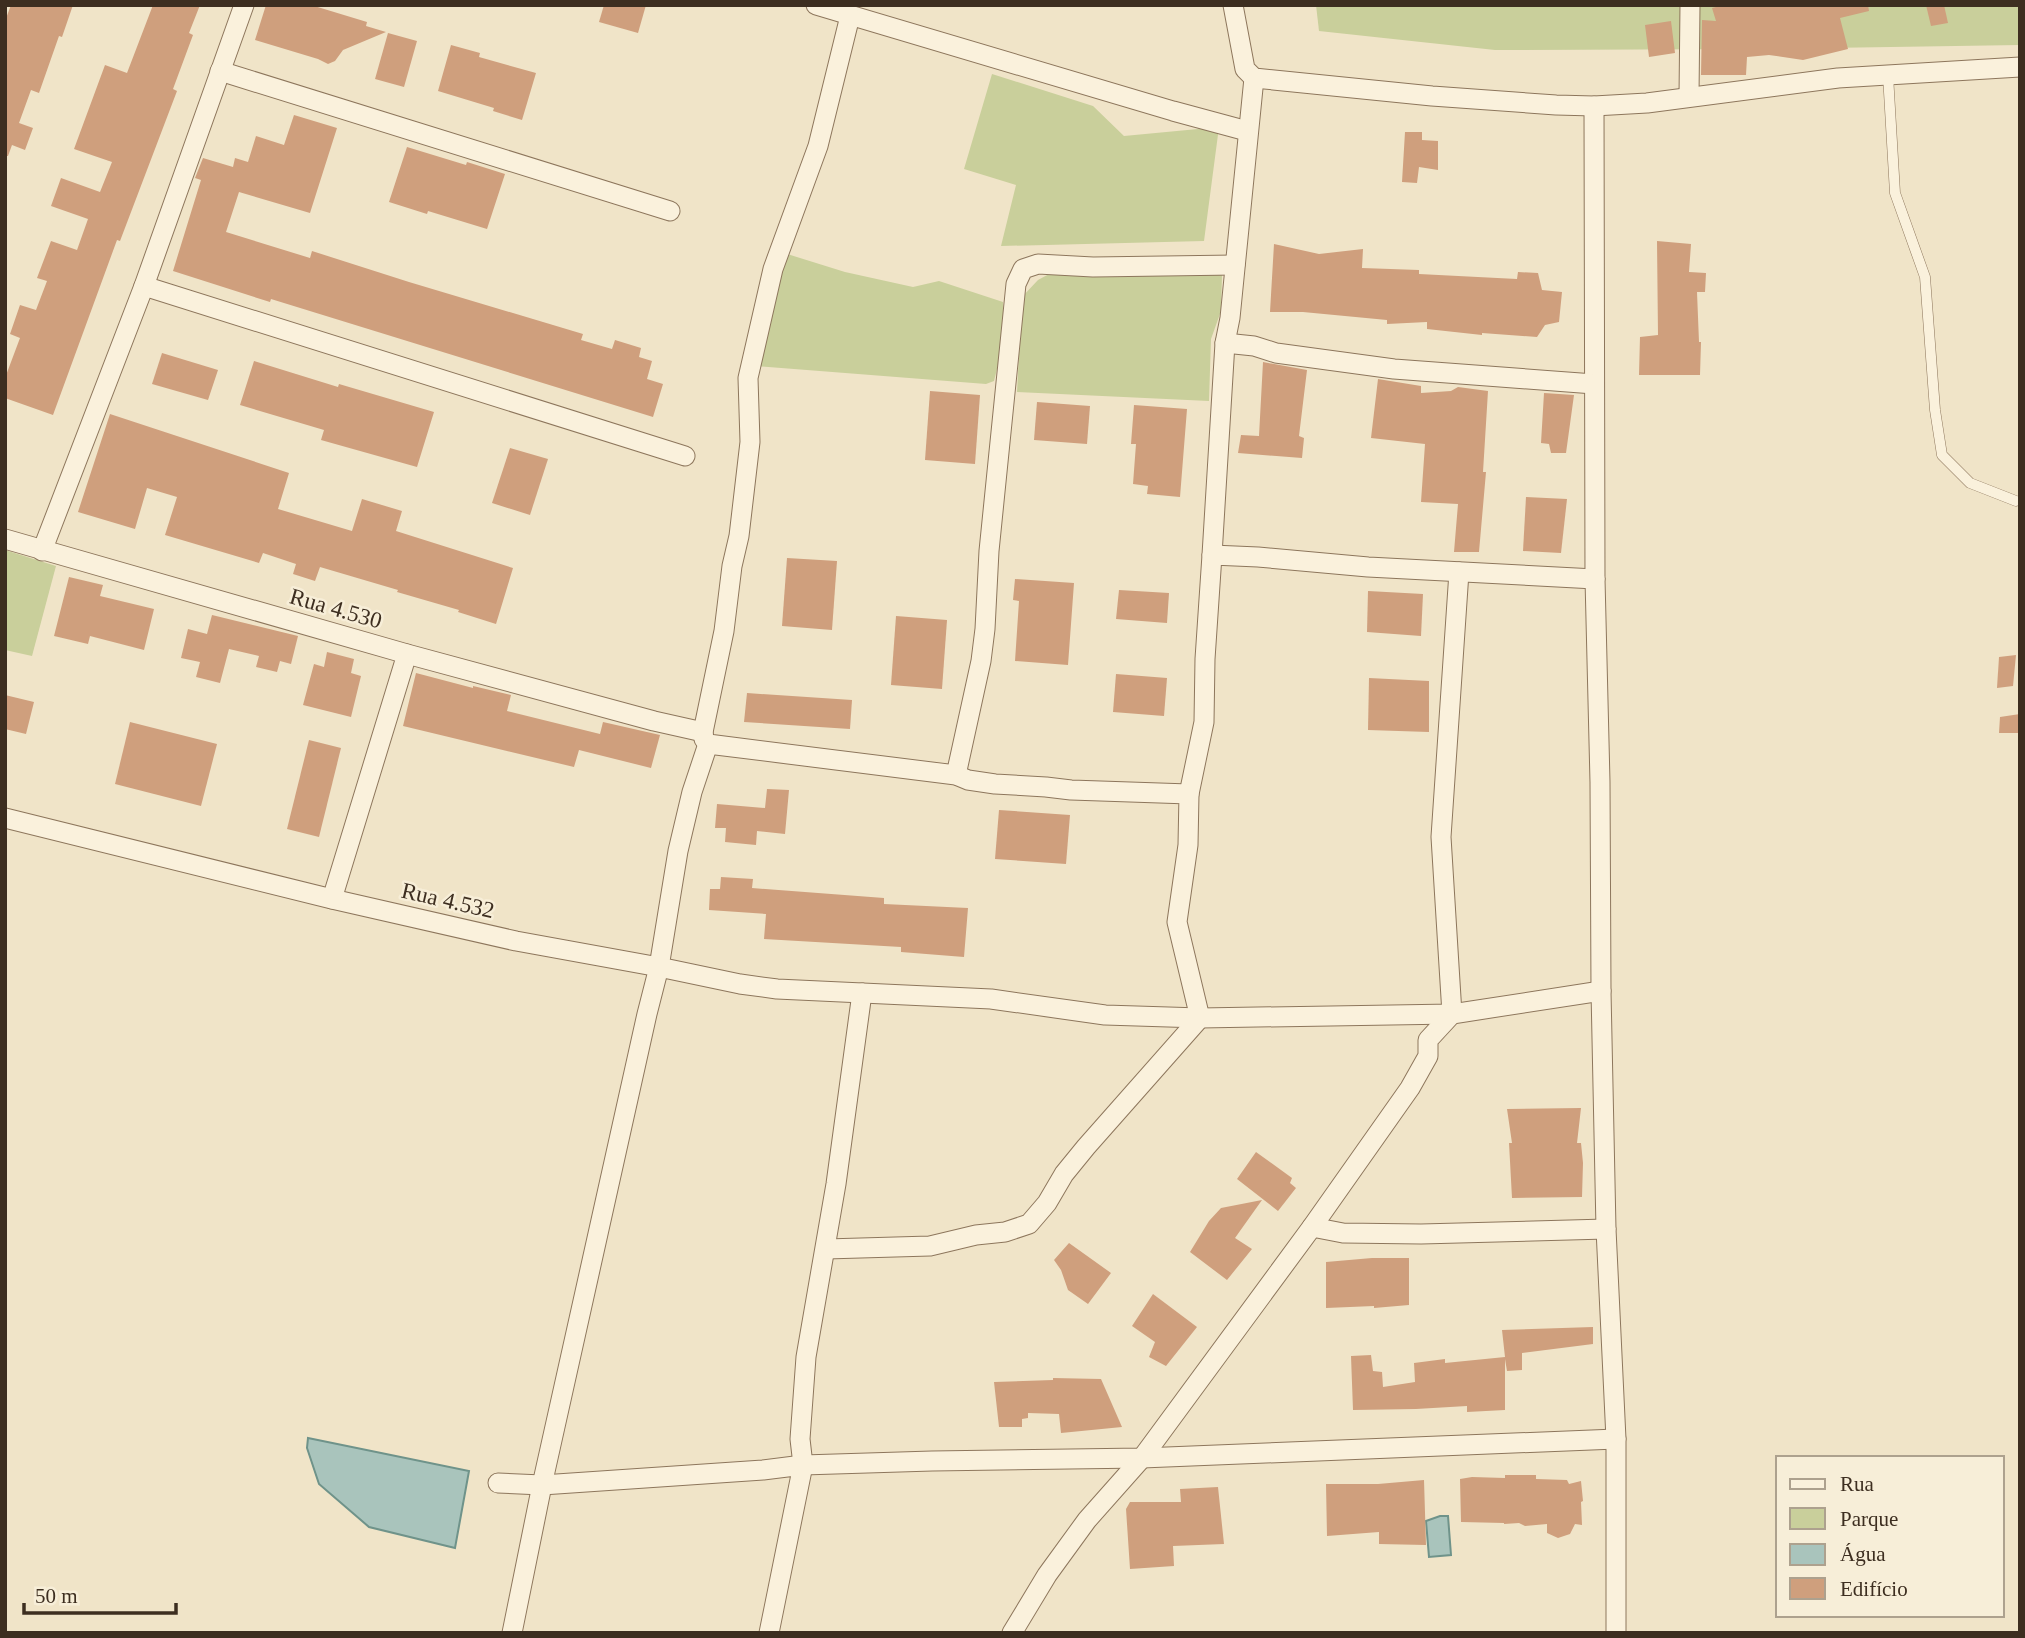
<svg xmlns="http://www.w3.org/2000/svg" width="2025" height="1638" font-family="Georgia,serif">
<rect width="100%" height="100%" fill="#f0e4c8"/>
<g fill="#c9cf9b">
<polygon points="1316,5 2020,5 2020,45 1755,49 1495,50 1319,31"/>
<polygon points="992,74 1093,106 1124,136 1219,127 1204,241 1001,246 1016,185 964,169"/>
<polygon points="784,253 845,272 913,287 939,281 1003,302 1003,345 994,381 986,384 756,366"/>
<polygon points="1051,273 1222,275 1221,311 1211,339 1209,401 1017,392 1022,297 1038,280"/>
<polygon points="5,550 56,566 32,656 5,650"/>
</g>
<g fill="#a9c4bc" stroke="#6f938a" stroke-width="2">
<polygon points="308,1438 469,1471 455,1548 369,1527 319,1484 307,1448"/>
<polygon points="1440,1516 1448,1516 1451,1555 1429,1557 1426,1521"/>
</g>
<g fill="#cf9f7d">
<polygon points="11,5 73,5 62,37 59,36 39,93 31,90 19,123 33,128 25,150 12,145 8,156 5,156 5,21"/>
<polygon points="153,5 200,5 189,33 193,35 173,89 177,91 120,241 117,240 53,415 5,398 5,378 20,338 10,334 20,305 36,310 47,281 37,278 51,241 77,250 88,219 51,206 61,178 100,192 112,162 74,149 105,65 127,73"/>
<polygon points="266,5 311,5 367,22 366,26 386,32 343,50 335,61 328,64 318,59 255,40"/>
<polygon points="604,5 646,5 638,33 599,22"/>
<polygon points="1724,5 1868,5 1869,11 1840,18 1848,49 1803,60 1769,55 1747,57 1746,75 1701,75 1702,20 1716,21 1712,8"/>
<polygon points="1926,5 1944,5 1948,23 1931,26"/>
<polygon points="1671,21 1675,53 1649,57 1645,25"/>
<polygon points="388,33 417,41 404,87 375,79"/>
<polygon points="451,45 480,53 479,57 536,73 522,120 493,111 494,108 438,91"/>
<polygon points="294,115 337,128 310,213 239,192 226,232 310,258 312,251 409,282 583,334 581,340 612,349 615,340 641,348 639,357 652,361 647,379 663,384 653,417 271,299 270,302 173,271 201,180 195,178 203,158 233,167 235,158 248,162 256,136 284,145"/>
<polygon points="1405,132 1422,132 1422,140 1438,141 1438,170 1419,167 1417,183 1402,182"/>
<polygon points="407,147 466,165 467,162 505,174 487,229 428,211 427,214 389,202"/>
<polygon points="1657,241 1691,244 1689,272 1706,273 1705,292 1697,292 1699,342 1701,342 1700,375 1639,375 1640,337 1658,335"/>
<polygon points="1274,244 1319,254 1363,249 1362,268 1419,270 1419,274 1517,279 1518,272 1538,273 1542,290 1562,292 1559,322 1545,325 1537,337 1482,333 1482,335 1427,329 1427,322 1387,324 1387,320 1303,312 1270,312"/>
<polygon points="162,353 218,370 208,400 152,384"/>
<polygon points="254,361 338,387 339,384 434,412 417,467 321,440 324,430 240,405"/>
<polygon points="1263,362 1307,370 1299,436 1304,438 1302,458 1238,453 1241,435 1259,436"/>
<polygon points="1378,379 1421,386 1421,393 1451,391 1458,387 1488,391 1483,472 1486,472 1479,552 1454,552 1458,504 1421,502 1425,444 1371,438"/>
<polygon points="930,391 980,395 975,464 925,460"/>
<polygon points="1544,393 1574,395 1566,453 1551,453 1549,444 1541,443"/>
<polygon points="1037,402 1090,406 1087,444 1034,440"/>
<polygon points="1134,405 1187,409 1180,497 1147,494 1148,486 1133,484 1136,444 1131,444"/>
<polygon points="110,414 289,473 278,509 352,531 362,499 402,511 396,531 513,568 496,624 458,612 459,610 397,592 398,590 320,567 315,581 293,574 296,564 263,553 259,563 165,535 177,497 147,488 135,529 78,512"/>
<polygon points="510,448 548,459 530,515 492,503"/>
<polygon points="1526,497 1567,499 1561,553 1523,551"/>
<polygon points="787,558 837,561 832,630 782,626"/>
<polygon points="69,577 103,585 100,596 154,609 144,650 90,636 88,644 54,636"/>
<polygon points="1015,579 1074,583 1068,665 1015,661 1019,601 1013,600"/>
<polygon points="1119,590 1169,593 1167,623 1116,619"/>
<polygon points="1368,591 1423,594 1421,636 1367,632"/>
<polygon points="212,615 298,636 291,664 280,661 277,672 256,667 259,656 229,649 220,683 196,677 200,662 181,658 188,629 207,634"/>
<polygon points="896,616 947,620 942,689 891,685"/>
<polygon points="327,652 354,659 351,673 361,676 351,717 303,705 314,664 324,667"/>
<polygon points="2016,655 2013,686 1997,688 1999,657"/>
<polygon points="416,673 473,688 473,686 511,695 507,711 600,734 603,722 660,735 651,768 579,750 574,767 403,726"/>
<polygon points="1116,674 1167,678 1164,716 1113,712"/>
<polygon points="1369,678 1429,681 1429,732 1368,730"/>
<polygon points="747,693 852,700 850,729 744,722"/>
<polygon points="5,695 34,702 26,734 5,729"/>
<polygon points="2020,714 2020,733 1999,733 2000,717"/>
<polygon points="130,722 217,744 201,806 115,784"/>
<polygon points="309,740 341,748 319,837 287,829"/>
<polygon points="767,789 789,790 785,834 757,831 756,845 725,842 726,828 715,828 717,804 765,808"/>
<polygon points="999,810 1070,815 1066,864 995,859"/>
<polygon points="721,877 753,879 752,888 884,898 884,904 968,908 964,957 901,952 901,947 764,939 766,914 709,910 710,889 720,889"/>
<polygon points="1581,1108 1577,1143 1581,1143 1583,1163 1582,1197 1512,1198 1509,1143 1512,1143 1507,1109"/>
<polygon points="1256,1152 1292,1178 1290,1183 1296,1188 1278,1211 1237,1179"/>
<polygon points="1262,1200 1235,1238 1252,1249 1227,1280 1190,1252 1209,1221 1221,1208"/>
<polygon points="1069,1243 1111,1273 1088,1304 1068,1290 1061,1270 1054,1260"/>
<polygon points="1372,1258 1409,1258 1409,1305 1374,1308 1374,1306 1326,1308 1326,1262"/>
<polygon points="1153,1294 1197,1327 1166,1366 1149,1357 1155,1342 1132,1326"/>
<polygon points="1593,1327 1593,1344 1522,1353 1522,1370 1507,1371 1505,1359 1505,1410 1467,1412 1467,1406 1416,1409 1353,1410 1351,1356 1371,1355 1373,1371 1382,1372 1383,1387 1415,1382 1414,1363 1445,1359 1445,1363 1505,1357 1502,1330"/>
<polygon points="1053,1378 1101,1379 1122,1427 1061,1433 1059,1414 1028,1413 1028,1418 1022,1419 1022,1427 999,1427 994,1382 1053,1380"/>
<polygon points="1505,1475 1536,1475 1536,1479 1567,1480 1569,1484 1581,1481 1583,1501 1581,1502 1582,1525 1575,1524 1570,1534 1558,1538 1547,1533 1547,1524 1525,1526 1519,1523 1504,1524 1504,1523 1461,1522 1460,1479 1472,1477 1505,1478"/>
<polygon points="1424,1480 1426,1545 1379,1544 1379,1532 1327,1536 1326,1484 1378,1484"/>
<polygon points="1218,1487 1224,1544 1173,1546 1174,1566 1130,1569 1126,1509 1130,1502 1181,1502 1180,1489"/>
</g>
<g fill="none" stroke-linecap="round" stroke-linejoin="round">
<g stroke="#8d765c" stroke-width="11">
<polyline id="service" points="1888,75 1895,193 1925,277 1935,410 1942,455 1970,483 2016,501"/>
</g>
<g stroke="#8d765c" stroke-width="21">
<g id="minor">
<polyline points="816,5 1173,111 1247,131"/>
<polyline points="1233,5 1245,69 1254,78 1432,96 1556,105 1594,106 1647,103 1838,78 2020,67"/>
<polyline points="220,71 670,211"/>
<polyline points="1689,96 1690,5"/>
<polyline points="1594,106 1595,579 1600,782 1601,991 1606,1229 1616,1439 1616,1633"/>
<polyline points="144,286 685,456"/>
<polyline points="1225,343 1254,346 1276,353 1394,369 1594,384"/>
<polyline points="5,539 407,654 654,721 703,732"/>
<polyline points="42,551 144,286 244,5"/>
<polyline points="1212,555 1225,343 1230,318 1254,78"/>
<polyline points="956,775 981,661 985,629 989,551 1016,284 1023,269 1038,264 1093,267 1235,265"/>
<polyline points="1189,794 1204,722 1205,659 1212,555 1258,557 1368,567 1595,579"/>
<polyline points="5,818 332,899 516,941 659,967 678,851 692,792 708,744"/>
<polyline points="332,899 407,654"/>
<polyline points="862,993 836,1184 806,1357 800,1439 803,1465 932,1461 1142,1458 1616,1439"/>
<polyline points="1312,1227 1343,1233 1421,1234 1606,1229"/>
<polyline points="826,1249 930,1246 976,1235 1005,1232 1029,1224 1047,1203 1064,1174 1086,1147 1200,1018 1177,922 1188,845 1189,794 1071,790 1046,787 995,784 968,780 956,775 708,744 704,739 703,732 724,631 732,566 739,536 750,442 748,378 773,269 818,146 850,16"/>
<polyline points="498,1483 542,1485 763,1470 803,1465 769,1633"/>
<polyline points="512,1633 542,1485 647,1014 659,967 740,984 777,989 991,999 1105,1015 1200,1018 1452,1014 1601,991"/>
<polyline points="1012,1633 1047,1575 1087,1520 1142,1458 1312,1227 1410,1088 1428,1056 1428,1040 1452,1014 1441,837 1459,572"/>
</g>
</g>
<use href="#service" stroke="#faf1dc" stroke-width="10"/>
<use href="#minor" stroke="#faf1dc" stroke-width="19"/>
</g>
<g text-anchor="middle" stroke-width="5" stroke-linejoin="round" paint-order="stroke">
<g font-size="23" fill="#3d2e20" stroke="#f7eed8">
<text transform="translate(336 608) rotate(16)" y="8">Rua 4.530</text>
<text transform="translate(448 900) rotate(13)" y="8">Rua 4.532</text>
</g>
</g>
<rect width="2025" height="1638" fill="none" stroke="#3d2e20" stroke-width="14"/>
<rect x="1776" y="1456" width="228" height="161" fill="#f7eed8" stroke="#ada18e" stroke-width="2"/>
<rect x="1790" y="1479" width="35" height="10" fill="#faf1dc" stroke="#ada18e" stroke-width="2"/>
<text x="1840" y="1491" font-size="21" fill="#3d2e20">Rua</text>
<rect x="1790" y="1508" width="35" height="21" fill="#c9cf9b" stroke="#ada18e" stroke-width="2"/>
<text x="1840" y="1526" font-size="21" fill="#3d2e20">Parque</text>
<rect x="1790" y="1544" width="35" height="21" fill="#a9c4bc" stroke="#ada18e" stroke-width="2"/>
<text x="1840" y="1561" font-size="21" fill="#3d2e20">Água</text>
<rect x="1790" y="1578" width="35" height="21" fill="#cf9f7d" stroke="#ada18e" stroke-width="2"/>
<text x="1840" y="1596" font-size="21" fill="#3d2e20">Edifício</text>
<path d="M24 1603v10h152v-10" fill="none" stroke="#3d2e20" stroke-width="3.5"/>
<text x="35" y="1603" font-size="21" fill="#3d2e20" stroke="#f7eed8" stroke-width="5" paint-order="stroke">50 m</text>
</svg>
